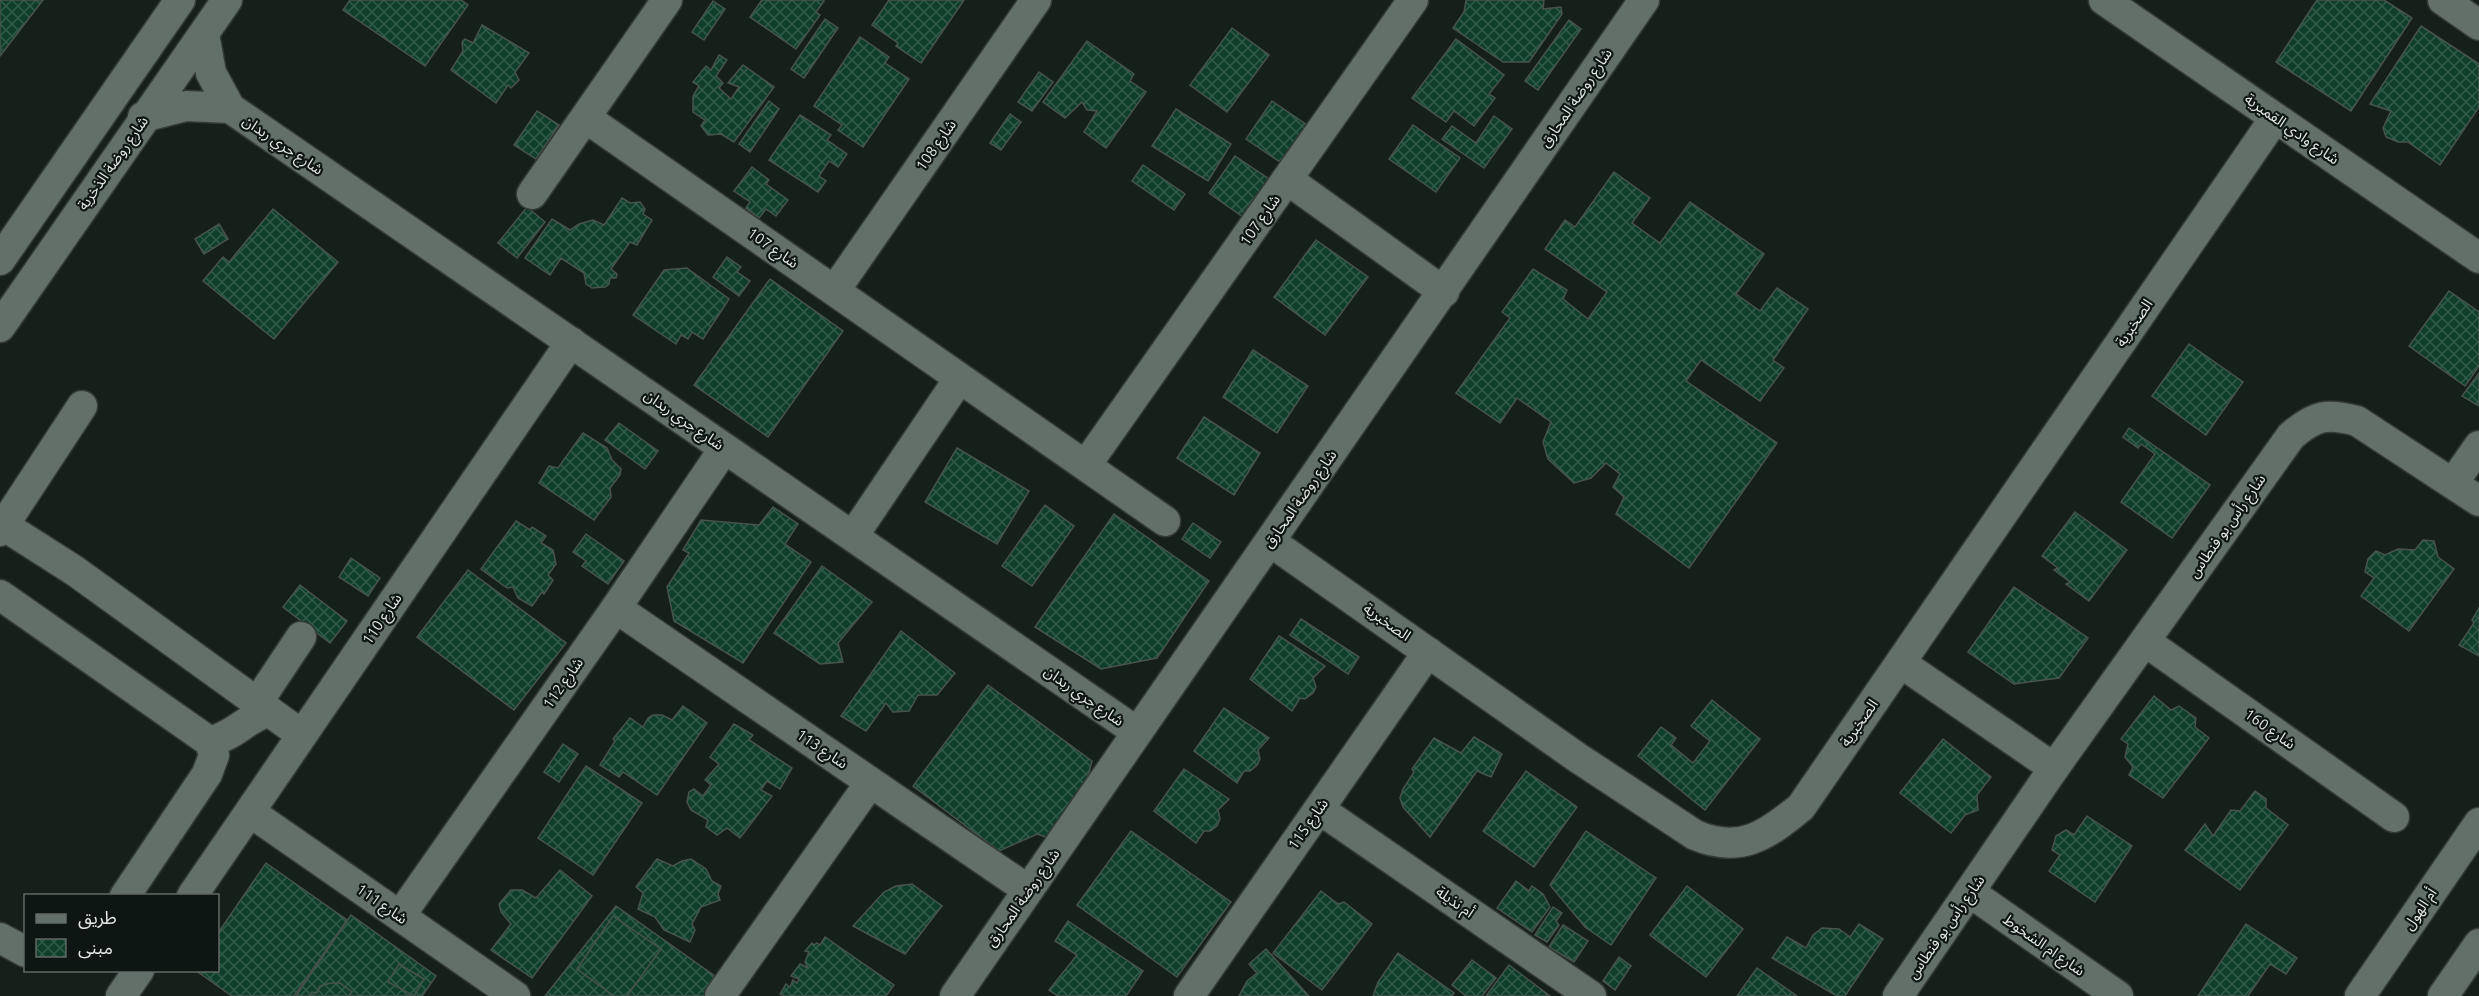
<svg xmlns="http://www.w3.org/2000/svg" width="2479" height="996" font-family="Ubuntu,'Noto Sans Arabic',sans-serif">
<defs>
<pattern id="building-cross-hatch" width="8" height="8" patternUnits="userSpaceOnUse" patternTransform="scale(1.5)"><rect width="8" height="8" fill="#0f3f2b"/><path d="M0 0l8 8M0 8l8-8" fill="none" stroke="#325b4a"/></pattern>
</defs>
<rect width="100%" height="100%" fill="#16201b"/>
<g fill="url(#building-cross-hatch)" stroke="#48534d" stroke-width="1.5">
<polygon points="0,0 43,0 0,56"/>
<polygon points="350,0 461,0 468,5 425,66 343,10"/>
<polygon points="762,0 823,0 824,1 816,12 820,15 796,49 750,17"/>
<polygon points="889,0 964,0 921,63 896,46 898,43 872,25"/>
<polygon points="1544,0 1543,9 1561,7 1562,14 1529,62 1503,62 1453,28 1464,12 1466,0"/>
<polygon points="2317,0 2384,0 2412,18 2351,111 2276,62"/>
<polygon points="713,1 725,9 704,40 692,32"/>
<polygon points="825,19 838,28 804,78 791,69"/>
<polygon points="1569,20 1581,29 1538,90 1525,81"/>
<polygon points="482,25 529,53 515,72 519,80 511,88 508,85 496,103 451,70 463,51 462,42 465,39 473,43"/>
<polygon points="2421,26 2479,64 2479,107 2440,165 2408,142 2398,142 2386,137 2383,128 2391,111 2370,104"/>
<polygon points="1232,28 1269,55 1227,112 1190,85"/>
<polygon points="860,37 889,57 885,63 909,79 863,147 838,130 842,125 814,106"/>
<polygon points="1456,39 1504,75 1489,94 1495,98 1474,126 1454,111 1446,122 1412,98"/>
<polygon points="1087,41 1134,74 1130,81 1146,92 1106,148 1084,132 1097,111 1087,110 1082,102 1065,118 1043,102"/>
<polygon points="719,55 727,60 716,76 723,83 719,88 731,99 739,87 728,83 743,65 774,87 734,142 721,134 708,135 701,126 705,120 693,112 693,96 699,86 693,82 706,66 711,70"/>
<polygon points="1039,72 1053,82 1032,111 1018,102"/>
<polygon points="769,101 779,109 750,152 739,144"/>
<polygon points="1272,101 1307,125 1280,162 1246,139"/>
<polygon points="1176,109 1231,144 1208,181 1152,146"/>
<polygon points="537,111 559,125 536,159 514,145"/>
<polygon points="1010,114 1021,122 1001,150 990,143"/>
<polygon points="800,115 831,135 827,140 847,154 838,167 829,161 819,176 826,181 818,192 769,160"/>
<polygon points="1494,116 1512,129 1484,168 1442,139 1452,126 1476,143"/>
<polygon points="1413,125 1460,158 1436,192 1389,159"/>
<polygon points="1235,156 1269,179 1243,217 1209,193"/>
<polygon points="1143,165 1185,194 1174,210 1132,181"/>
<polygon points="752,167 769,180 766,184 788,200 776,216 766,209 759,218 746,208 750,202 734,191"/>
<polygon points="1614,172 1650,198 1632,223 1660,243 1690,202 1764,254 1736,294 1760,311 1777,288 1808,309 1773,360 1784,368 1760,401 1701,360 1686,381 1777,443 1689,568 1616,514 1624,497 1613,487 1620,474 1606,463 1591,478 1574,483 1548,459 1543,442 1551,422 1517,398 1500,423 1456,393 1510,318 1502,312 1533,269 1567,290 1563,299 1588,319 1607,292 1545,249 1565,220 1575,227"/>
<polygon points="622,198 630,203 640,202 645,209 643,214 652,220 637,245 630,242 611,269 617,274 616,278 610,278 609,284 605,287 592,288 586,284 584,273 561,258 550,275 525,258 552,219 570,230 579,224 593,220 604,225"/>
<polygon points="527,207 545,222 517,258 498,243"/>
<polygon points="273,209 338,262 274,339 203,281 223,257 229,262"/>
<polygon points="219,224 228,239 204,254 195,239"/>
<polygon points="1316,240 1368,277 1325,335 1274,297"/>
<polygon points="727,257 741,267 737,272 750,281 739,296 713,277"/>
<polygon points="687,268 729,299 703,339 692,332 688,339 681,335 676,344 633,315 664,270"/>
<polygon points="770,279 843,331 768,437 694,385"/>
<polygon points="2449,291 2479,312 2479,366 2465,386 2409,346"/>
<polygon points="2189,344 2243,382 2206,435 2152,396"/>
<polygon points="1253,350 1308,386 1277,433 1223,397"/>
<polygon points="2479,373 2479,406 2462,396"/>
<polygon points="1204,417 1260,453 1234,495 1177,458"/>
<polygon points="619,423 658,451 645,469 605,440"/>
<polygon points="2129,428 2210,485 2172,538 2121,502 2155,454 2141,444 2138,448 2123,437"/>
<polygon points="583,433 607,448 612,460 621,469 620,475 610,488 611,497 594,520 539,483 549,466 558,468"/>
<polygon points="957,448 1029,491 997,544 925,502"/>
<polygon points="1045,505 1074,526 1032,586 1002,566"/>
<polygon points="773,507 798,524 785,544 811,562 743,663 674,621 667,587 689,553 683,550 701,520 759,525"/>
<polygon points="2075,512 2127,550 2089,601 2066,584 2070,582 2054,570 2058,568 2042,556"/>
<polygon points="1114,514 1209,581 1157,658 1101,669 1035,627"/>
<polygon points="516,521 530,530 532,527 546,536 541,543 553,550 556,564 548,575 553,580 544,594 542,592 532,606 518,598 513,587 507,588 481,569"/>
<polygon points="1193,523 1221,542 1210,558 1182,539"/>
<polygon points="586,534 624,561 608,584 582,566 586,561 573,552"/>
<polygon points="2423,540 2434,541 2438,557 2454,569 2409,631 2361,596 2374,578 2365,572 2368,559 2376,551 2385,555 2398,549 2415,550"/>
<polygon points="351,558 380,578 368,596 339,577"/>
<polygon points="822,566 872,602 838,643 843,662 820,664 774,633"/>
<polygon points="468,570 566,643 514,710 417,637"/>
<polygon points="300,585 347,621 330,643 283,607"/>
<polygon points="2014,587 2088,638 2059,678 2014,684 1968,652"/>
<polygon points="2479,608 2479,656 2459,645 2474,623 2472,620"/>
<polygon points="1301,619 1359,657 1348,674 1290,635"/>
<polygon points="901,631 955,673 937,695 918,695 909,711 893,712 886,703 866,731 841,716"/>
<polygon points="1279,636 1325,666 1313,678 1316,687 1313,693 1305,699 1300,698 1292,711 1250,679"/>
<polygon points="988,685 1092,761 1081,803 1052,839 1037,834 999,851 913,786"/>
<polygon points="2154,696 2171,710 2179,706 2196,718 2195,727 2209,738 2163,798 2129,775 2133,767 2125,757 2128,744 2121,739"/>
<polygon points="1712,700 1760,739 1705,810 1638,756 1661,727 1676,738 1671,745 1693,763 1710,741 1691,726"/>
<polygon points="683,706 707,723 657,795 623,772 619,777 600,765 615,741 613,739 630,718 643,727 648,718 653,715 662,715 672,720"/>
<polygon points="1224,708 1269,738 1258,750 1260,759 1257,765 1250,771 1244,771 1237,783 1194,751"/>
<polygon points="734,724 753,735 749,740 792,768 780,789 767,781 761,790 772,796 740,838 727,828 717,835 706,827 708,820 691,810 687,802 689,792 694,789 703,796 711,785 705,780 719,764 710,757"/>
<polygon points="1474,737 1502,754 1491,777 1477,771 1430,837 1403,807 1400,798 1403,789 1414,772 1412,769 1434,738 1461,753"/>
<polygon points="1943,739 1991,777 1977,795 1978,810 1965,815 1951,833 1900,793"/>
<polygon points="563,744 578,754 559,782 544,772"/>
<polygon points="586,766 642,803 593,875 538,838"/>
<polygon points="1184,769 1229,799 1218,810 1220,819 1217,826 1210,831 1204,831 1196,843 1154,811"/>
<polygon points="1526,771 1577,807 1534,867 1483,831"/>
<polygon points="2255,791 2266,799 2266,808 2288,825 2240,890 2185,850 2205,824 2213,836 2231,810 2240,811"/>
<polygon points="2087,816 2132,846 2095,902 2049,871 2060,855 2052,850 2056,836 2066,830 2074,835"/>
<polygon points="1131,831 1231,902 1177,977 1077,905"/>
<polygon points="1586,831 1656,878 1611,945 1585,927 1550,885"/>
<polygon points="657,859 673,866 682,861 691,859 706,869 712,881 721,886 718,894 720,900 701,907 692,924 695,930 690,942 664,930 655,917 638,909 643,893 636,887"/>
<polygon points="266,863 347,920 294,996 232,996 195,970 218,970 218,933"/>
<polygon points="560,870 592,896 532,978 491,950 511,924 501,912 499,904 511,890 522,890 536,898"/>
<polygon points="1516,881 1529,891 1532,886 1543,894 1550,907 1532,932 1497,908"/>
<polygon points="912,884 942,906 905,954 853,926 884,892 896,886"/>
<polygon points="1687,886 1743,929 1706,977 1650,935"/>
<polygon points="1321,891 1338,904 1344,902 1372,924 1322,990 1273,953"/>
<polygon points="616,906 719,979 707,996 545,996"/>
<polygon points="1553,907 1562,913 1556,921 1559,925 1547,942 1535,935"/>
<polygon points="351,915 436,976 422,996 296,996"/>
<polygon points="613,916 661,949 627,996 614,996 577,969"/>
<polygon points="1068,921 1143,971 1126,996 1058,996 1049,990 1077,955 1055,941"/>
<polygon points="1859,924 1883,939 1845,996 1837,996 1772,958 1787,937 1806,948 1813,935 1822,928 1839,929 1850,937"/>
<polygon points="2246,924 2297,958 2286,974 2270,964 2248,996 2198,996"/>
<polygon points="1563,925 1588,941 1574,962 1549,947"/>
<polygon points="825,937 894,985 886,996 784,996 780,994 786,984 790,987 793,980 797,983 799,979 791,976 800,964 808,968 805,962 809,952 805,951 812,943 814,945 817,943 820,945"/>
<polygon points="1266,949 1309,996 1239,996 1247,981 1257,973 1249,964"/>
<polygon points="1398,953 1454,993 1452,996 1373,996 1378,982"/>
<polygon points="1619,957 1631,966 1615,990 1603,981"/>
<polygon points="1472,960 1496,978 1482,996 1466,996 1452,985"/>
<polygon points="399,964 424,979 414,996 388,982"/>
<polygon points="1509,965 1550,996 1486,996"/>
<polygon points="1757,968 1797,996 1737,996"/>
<polygon points="331,983 340,983 352,992 349,996 309,996 312,992 317,993 320,986"/>
</g>
<g fill="none" stroke-linecap="round" stroke-linejoin="round">
<g stroke="#343a37" stroke-width="33">
<g id="minor">
<polyline points="2104,0 2479,258"/>
<polyline points="2443,0 2479,25"/>
<polyline points="204,34 211,73 230,108 1137,732"/>
<polyline points="143,117 186,106 230,108"/>
<polyline points="586,118 1165,521"/>
<polyline points="1288,180 1444,292"/>
<polyline points="532,194 667,0"/>
<polyline points="0,260 180,0"/>
<polyline points="835,290 1036,0"/>
<polyline points="0,327 227,0"/>
<polyline points="1086,465 1413,0"/>
<polyline points="2453,483 2479,446"/>
<polyline points="3,525 75,571 302,735"/>
<polyline points="0,531 82,406"/>
<polyline points="853,536 959,379"/>
<path d="M 1271,542 L 1578,758 L 1695,835 C 1740,854 1766,836 1801,807 L 2275,118"/>
<polyline points="0,595 210,742 214,755 207,774 125,896"/>
<polyline points="616,608 1028,890"/>
<polyline points="2146,642 2394,817"/>
<polyline points="1901,663 2054,768"/>
<polyline points="257,703 301,637"/>
<path d="M 210,742 C 237,734 245,719 269,711"/>
<polyline points="1319,809 1591,996"/>
<polyline points="250,812 515,996"/>
<polyline points="1971,893 2118,996"/>
<polyline points="192,896 571,342"/>
<polyline points="400,916 616,608 724,449"/>
<polyline points="0,938 26,952"/>
<polyline points="121,996 139,970"/>
<polyline points="720,996 870,783"/>
<polyline points="955,996 1644,0"/>
<polyline points="1189,996 1428,652"/>
<path d="M 1898,996 L 2054,768 L 2291,436 C 2315,415 2327,413 2357,421 L 2479,501"/>
<polyline points="2360,996 2479,823"/>
<polyline points="2443,996 2479,944"/>
</g>
</g>
<use href="#minor" stroke="#636f69" stroke-width="30"/>
</g>
<g text-anchor="middle" stroke-width="4.5" stroke-linejoin="round" paint-order="stroke">
<g font-size="15" fill="#e1e7e3" stroke="#0d1612">
<text transform="translate(1576 98) rotate(-56)" y="5">شارع روضة المحارق</text>
<text transform="translate(2292 129) rotate(35)" y="5">شارع وادي القميرية</text>
<text transform="translate(283 145) rotate(34)" y="5">شارع جري ربدان</text>
<text transform="translate(936 145) rotate(-55)" y="5">شارع 108</text>
<text transform="translate(113 163) rotate(-55)" y="5">شارع روضة الذخرية</text>
<text transform="translate(1260 220) rotate(-55)" y="5">شارع 107</text>
<text transform="translate(773 248) rotate(35)" y="5">شارع 107</text>
<text transform="translate(2134 323) rotate(-56)" y="5">الصخبرية</text>
<text transform="translate(684 420) rotate(35)" y="5">شارع جري ربدان</text>
<text transform="translate(1300 499) rotate(-55)" y="5">شارع روضة المحارق</text>
<text transform="translate(2227 526) rotate(-55)" y="5">شارع رأس بو فنطاس</text>
<text transform="translate(382 619) rotate(-56)" y="5">شارع 110</text>
<text transform="translate(1387 622) rotate(35)" y="5">الصخبرية</text>
<text transform="translate(563 683) rotate(-55)" y="5">شارع 112</text>
<text transform="translate(1084 696) rotate(35)" y="5">شارع جري ربدان</text>
<text transform="translate(1859 723) rotate(-55)" y="5">الصخبرية</text>
<text transform="translate(2270 729) rotate(35)" y="5">شارع 160</text>
<text transform="translate(822 749) rotate(34)" y="5">شارع 113</text>
<text transform="translate(1308 824) rotate(-55)" y="5">شارع 115</text>
<text transform="translate(1023 898) rotate(-55)" y="5">شارع روضة المحارق</text>
<text transform="translate(1455 902) rotate(35)" y="5">أم نذيلة</text>
<text transform="translate(382 904) rotate(35)" y="5">شارع 111</text>
<text transform="translate(2420 909) rotate(-56)" y="5">أم الهول</text>
<text transform="translate(1946 927) rotate(-55)" y="5">شارع رأس بو فنطاس</text>
<text transform="translate(2044 945) rotate(35)" y="5">شارع ام الشخوط</text>
</g>
</g>
<rect x="24" y="894" width="195" height="78" fill="#0d1612" stroke="#626a66" stroke-width="1.5"/>
<rect x="36" y="914" width="30" height="9" fill="#636f69" stroke="#626a66" stroke-width="1.5"/>
<text x="78" y="924" font-size="18" fill="#e1e7e3">طريق</text>
<rect x="36" y="939" width="30" height="18" fill="url(#building-cross-hatch)" stroke="#626a66" stroke-width="1.5"/>
<text x="78" y="954" font-size="18" fill="#e1e7e3">مبنى</text>
</svg>
